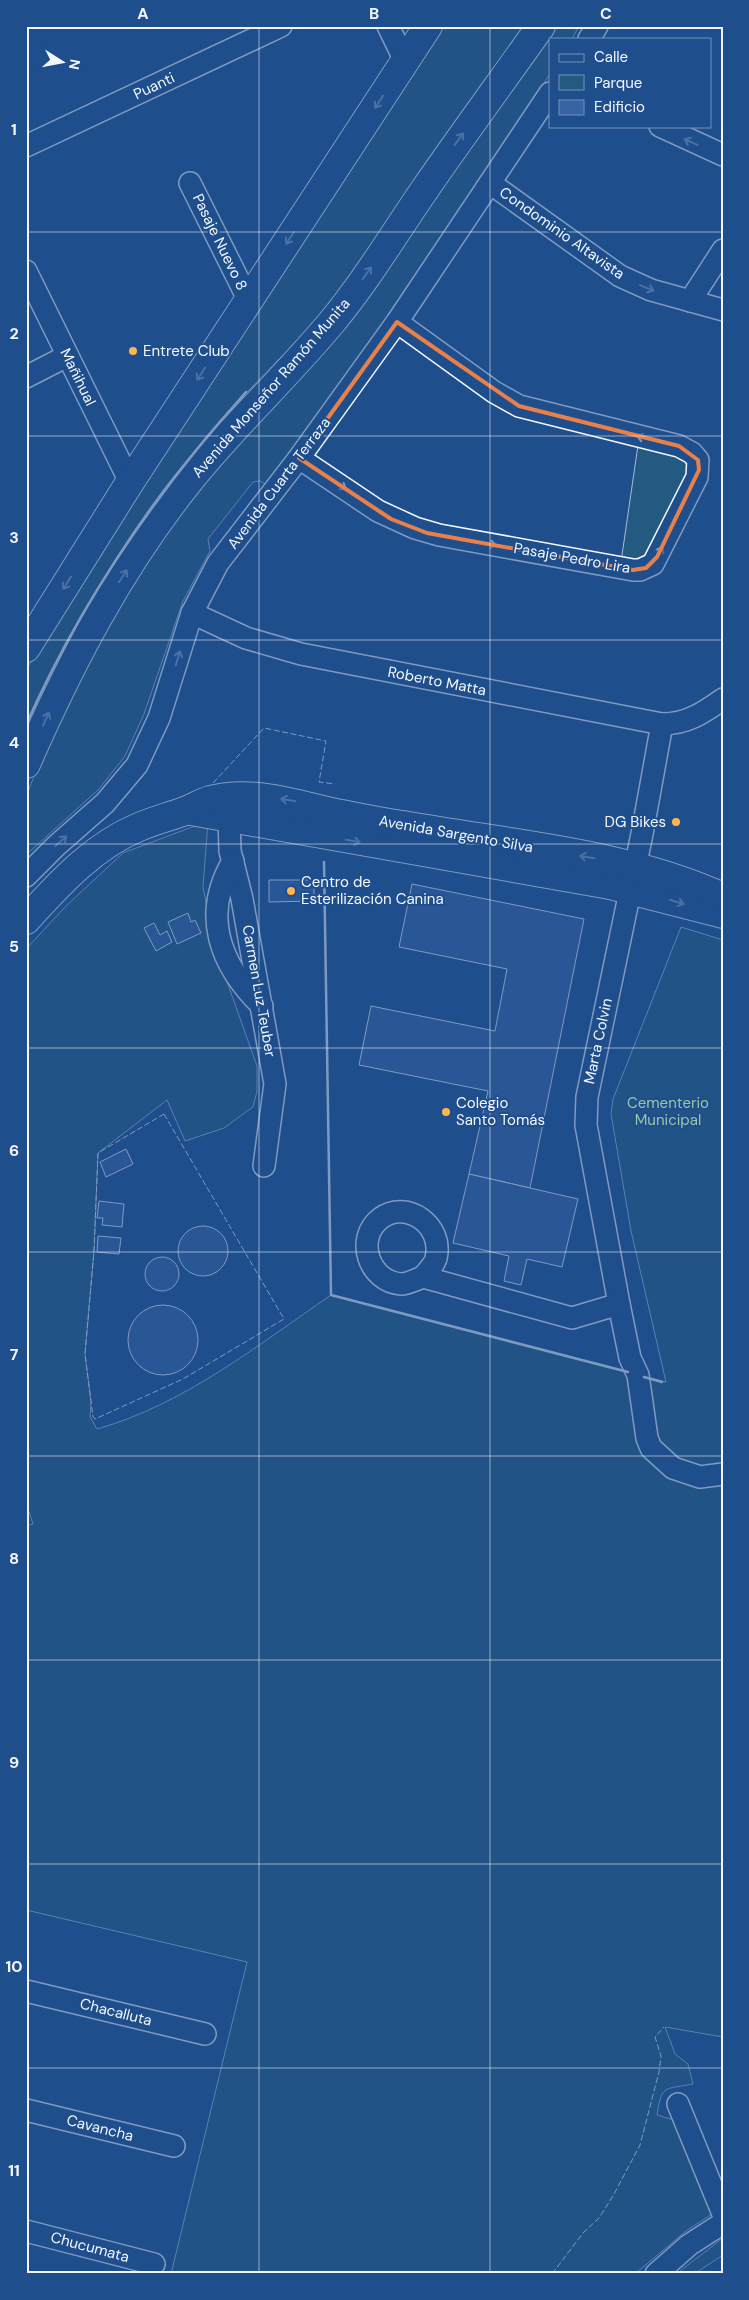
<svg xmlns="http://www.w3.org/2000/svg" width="749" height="2300" font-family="'DM Sans',sans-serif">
<rect width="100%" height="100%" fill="#1f4e8c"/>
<g fill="#245a82" stroke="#a8bbd7">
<path d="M 441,26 L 527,26 L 333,298 C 295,347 251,385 211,431 C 135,520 74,618 26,725 L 26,671 L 40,645 Z"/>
<polygon points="554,26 579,26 572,39 550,39 550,74 341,388 268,486 260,481 253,482 208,539 210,551 183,601 144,714 125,756 99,789 26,855 26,796 60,714 90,654 173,521"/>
<polygon points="638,445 680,455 693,467 648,561 621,562"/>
<path d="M 208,821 L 203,887 L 215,948 L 257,1066 L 257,1091 L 253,1107 L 224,1128 L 185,1141 L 167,1100 L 98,1153 L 94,1251 L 85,1354 L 91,1402 L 90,1417 L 97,1429 C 183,1405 258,1345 331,1295 L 666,1382 L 631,1231 L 611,1114 L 613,1099 L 681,927 L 723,940 L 723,2037 L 665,2027 L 675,2054 L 688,2064 L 693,2084 C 663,2090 662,2084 657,2115 L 677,2121 L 712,2214 L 686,2231 L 635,2274 L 171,2274 L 247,1962 L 26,1910 L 26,1526 L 33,1524 L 26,1503 L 26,949 L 66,906 L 123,853 Z"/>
<polygon points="723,2238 723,2255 694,2274 676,2274"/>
</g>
<g fill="#3563a3" stroke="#f2f6ff">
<polygon points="269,880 314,880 314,901 269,902"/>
<polygon points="412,884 584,919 530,1188 469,1174 488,1091 359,1065 371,1006 495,1031 507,969 399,947"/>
<polygon points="188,913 191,922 195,920 201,933 177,944 168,922"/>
<polygon points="154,923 160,935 167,931 172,942 156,951 144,928"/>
<polygon points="126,1149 133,1164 106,1177 100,1162"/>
<polygon points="469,1174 578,1199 562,1267 527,1259 521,1285 504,1281 509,1256 453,1243"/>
<polygon points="99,1201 124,1204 122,1227 102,1225 103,1218 97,1218"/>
<circle cx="203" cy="1251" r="25"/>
<polygon points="98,1236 121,1238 119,1254 97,1252"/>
<circle cx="162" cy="1274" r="17"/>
<circle cx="163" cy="1340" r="35"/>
</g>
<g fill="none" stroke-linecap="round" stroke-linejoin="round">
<g stroke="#f2f6ff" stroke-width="24">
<g id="minor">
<polyline points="388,26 405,61"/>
<polyline points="589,39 597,26"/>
<polyline points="660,126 723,155"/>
<polyline points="26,146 281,26"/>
<polyline points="190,183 249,301"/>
<polyline points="490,183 620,276 651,290 723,310"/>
<polyline points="26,271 130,482"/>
<polyline points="690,301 723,250"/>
<polyline points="26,377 67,356"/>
<polyline points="299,458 378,511 415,528 439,535 633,570 640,570 653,564 697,477 698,460 692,453 679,446 519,406 494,392 397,322"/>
<path d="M 192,613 L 246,638 L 301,654 L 662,724 C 687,724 703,713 723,699"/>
<polyline points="662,724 642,834 587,1097 586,1125 619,1304 630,1358 638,1375 647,1438 651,1448 673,1468 700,1477 723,1474"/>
<polyline points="229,817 230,851 242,899 275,1084 264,1166"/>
<path d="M 233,861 C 201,915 220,965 262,1006"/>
<polyline points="26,876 56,846 105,803 137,765 159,718 192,613 218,563 299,458 397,322 550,93"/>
<path d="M 423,1277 C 427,1272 435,1264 436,1258 C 444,1226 407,1199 381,1218 C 354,1238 369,1282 401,1284 C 408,1284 417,1279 423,1277 L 572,1318 L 619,1304"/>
<polyline points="26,1991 205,2034"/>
<polyline points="678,2104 723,2214"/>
<polyline points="26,2110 174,2146"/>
<polyline points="26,2231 154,2264"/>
<polyline points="656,2274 689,2245 723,2223"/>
</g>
</g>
<g stroke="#f2f6ff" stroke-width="30">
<g id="major">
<polyline points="26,648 130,482 428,26"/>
<path d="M 26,764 C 70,664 120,567 189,481 C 233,426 286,377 331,323 C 366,281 394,234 425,189 C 463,134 502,81 541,26"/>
<polyline points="191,811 610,885 723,914"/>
<path d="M 26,920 C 59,884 93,846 139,827 C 153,821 168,817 182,812 C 192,809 200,803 210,800 C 253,789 295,804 336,813 C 358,817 381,822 403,825 C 509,844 624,852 723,897"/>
</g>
</g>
<use href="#minor" stroke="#1f4e8c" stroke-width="21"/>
<use href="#major" stroke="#1f4e8c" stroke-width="28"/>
<g stroke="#f2f6ff" stroke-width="1" stroke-dasharray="6 2.5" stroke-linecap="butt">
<polyline points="213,783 264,728 326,741 319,782 335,784"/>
<polygon points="164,1114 284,1319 183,1379 95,1419 93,1417 85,1354 94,1251 98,1153"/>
<polyline points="552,2274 583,2233 599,2218 613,2196 640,2145 659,2072 661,2056 655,2037 664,2027"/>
</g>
<g stroke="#f2f6ff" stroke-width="2.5">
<path d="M 26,725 C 81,601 156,492 246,392"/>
<polyline points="324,862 331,1295 628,1372"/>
<polyline points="644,1377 662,1382"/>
</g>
</g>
<defs><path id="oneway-shaft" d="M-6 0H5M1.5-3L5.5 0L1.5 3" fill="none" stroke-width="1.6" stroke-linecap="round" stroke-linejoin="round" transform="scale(1.25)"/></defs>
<g stroke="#7e9ac0">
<use href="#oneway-shaft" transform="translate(379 102) rotate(123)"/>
<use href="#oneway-shaft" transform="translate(459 139) rotate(-55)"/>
<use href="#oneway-shaft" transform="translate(691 142) rotate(-156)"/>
<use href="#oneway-shaft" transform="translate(290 238) rotate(123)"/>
<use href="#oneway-shaft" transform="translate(367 273) rotate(-55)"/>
<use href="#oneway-shaft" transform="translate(647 288) rotate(22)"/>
<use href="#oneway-shaft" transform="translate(201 374) rotate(123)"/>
<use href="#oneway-shaft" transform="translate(644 438) rotate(-167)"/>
<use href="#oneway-shaft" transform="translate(340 485) rotate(34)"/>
<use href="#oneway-shaft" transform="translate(489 544) rotate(10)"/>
<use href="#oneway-shaft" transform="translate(659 553) rotate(-61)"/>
<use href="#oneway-shaft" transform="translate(123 576) rotate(-57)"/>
<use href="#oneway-shaft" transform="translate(67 583) rotate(122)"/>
<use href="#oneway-shaft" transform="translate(178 658) rotate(-73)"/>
<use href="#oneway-shaft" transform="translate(46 719) rotate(-66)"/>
<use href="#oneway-shaft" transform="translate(288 800) rotate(-170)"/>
<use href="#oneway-shaft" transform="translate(61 841) rotate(-41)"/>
<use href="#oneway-shaft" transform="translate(353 841) rotate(9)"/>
<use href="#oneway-shaft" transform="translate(587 857) rotate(-170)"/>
<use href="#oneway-shaft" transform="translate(677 902) rotate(17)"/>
</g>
<path d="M0 0H749V2300H0ZM 397,322 L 519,406 L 679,446 L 698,460 L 699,470 L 657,557 L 646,568 L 633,570 L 427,533 L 391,519 L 299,458 Z" fill="#1f4e8c" fill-opacity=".55" fill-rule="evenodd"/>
<path fill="none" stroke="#ea8049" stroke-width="4" stroke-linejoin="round" d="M 397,322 L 519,406 L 679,446 L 698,460 L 699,470 L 657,557 L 646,568 L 633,570 L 427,533 L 391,519 L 299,458 Z"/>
<path fill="none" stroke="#f2f6ff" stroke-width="1" stroke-opacity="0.55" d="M 259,26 L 259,2274M 490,26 L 490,2274M 26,232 L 723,232M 26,436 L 723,436M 26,640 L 723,640M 26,844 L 723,844M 26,1048 L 723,1048M 26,1252 L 723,1252M 26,1456 L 723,1456M 26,1660 L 723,1660M 26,1864 L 723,1864M 26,2068 L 723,2068"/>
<g fill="#ffb74d" stroke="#1f4e8c" stroke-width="2">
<circle cx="133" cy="351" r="5"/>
<circle cx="676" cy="822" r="5"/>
<circle cx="291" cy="891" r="5"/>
<circle cx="446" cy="1112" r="5"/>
</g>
<g text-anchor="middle" stroke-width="4" stroke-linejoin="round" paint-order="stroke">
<g font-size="15" fill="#f2f6ff" stroke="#1f4e8c">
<text transform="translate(154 86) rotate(-25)" y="5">Puanti</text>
<text transform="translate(562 233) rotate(35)" y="5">Condominio Altavista</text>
<text transform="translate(220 242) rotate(64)" y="5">Pasaje Nuevo 8</text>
<text transform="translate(78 377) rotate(64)" y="5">Mañihual</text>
<text transform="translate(271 388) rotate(-49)" y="5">Avenida Monseñor Ramón Munita</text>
<text transform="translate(279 483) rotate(-53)" y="5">Avenida Cuarta Terraza</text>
<text transform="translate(572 558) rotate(10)" y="5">Pasaje Pedro Lira</text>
<text transform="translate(437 681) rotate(11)" y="5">Roberto Matta</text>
<text transform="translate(456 834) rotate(10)" y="5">Avenida Sargento Silva</text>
<text transform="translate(259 991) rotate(80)" y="5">Carmen Luz Teuber</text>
<text transform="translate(598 1041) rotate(-78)" y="5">Marta Colvin</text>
<text transform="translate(116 2012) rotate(14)" y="5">Chacalluta</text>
<text transform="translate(100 2128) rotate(14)" y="5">Cavancha</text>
<text transform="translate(90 2247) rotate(15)" y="5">Chucumata</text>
</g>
<g font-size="15" fill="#f2f6ff" stroke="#1f4e8c" text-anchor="start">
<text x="143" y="356">Entrete Club</text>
<text x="666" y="827" text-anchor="end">DG Bikes</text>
<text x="301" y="887">Centro de<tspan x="301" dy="17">Esterilización Canina</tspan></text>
<text x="456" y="1108">Colegio<tspan x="456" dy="17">Santo Tomás</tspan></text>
</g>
<g font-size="15" fill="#97c8a6" stroke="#1f4e8c">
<text x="668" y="1108">Cementerio<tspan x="668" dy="17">Municipal</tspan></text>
</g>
</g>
<rect width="749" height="2300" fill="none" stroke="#1f4e8c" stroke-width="55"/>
<rect x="549" y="38" width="162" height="90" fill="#1f4e8c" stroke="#7391ba"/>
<rect x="559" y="54" width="25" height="8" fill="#1f4e8c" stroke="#7391ba"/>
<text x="594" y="62" font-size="15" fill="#f2f6ff">Calle</text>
<rect x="559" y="75" width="25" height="15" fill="#245a82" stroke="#7391ba"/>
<text x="594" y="88" font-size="15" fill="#f2f6ff">Parque</text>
<rect x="559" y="100" width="25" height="15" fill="#3563a3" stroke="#7391ba"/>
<text x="594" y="112" font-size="15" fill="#f2f6ff">Edificio</text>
<g transform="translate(62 62) rotate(101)" stroke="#1f4e8c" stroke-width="4" paint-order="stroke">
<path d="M0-4L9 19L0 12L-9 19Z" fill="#f2f6ff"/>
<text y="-8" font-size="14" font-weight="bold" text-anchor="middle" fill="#f2f6ff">N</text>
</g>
<rect x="28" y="28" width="694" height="2244" fill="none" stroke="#f2f6ff" stroke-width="2"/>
<g font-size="16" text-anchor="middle" font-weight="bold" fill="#f2f6ff">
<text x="143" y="19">A</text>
<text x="374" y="19">B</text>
<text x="606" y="19">C</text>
<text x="14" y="135">1</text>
<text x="14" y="339">2</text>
<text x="14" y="543">3</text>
<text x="14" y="748">4</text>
<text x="14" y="952">5</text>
<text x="14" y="1156">6</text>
<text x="14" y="1360">7</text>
<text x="14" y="1564">8</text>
<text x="14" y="1768">9</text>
<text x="14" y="1972">10</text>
<text x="14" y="2176">11</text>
</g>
</svg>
